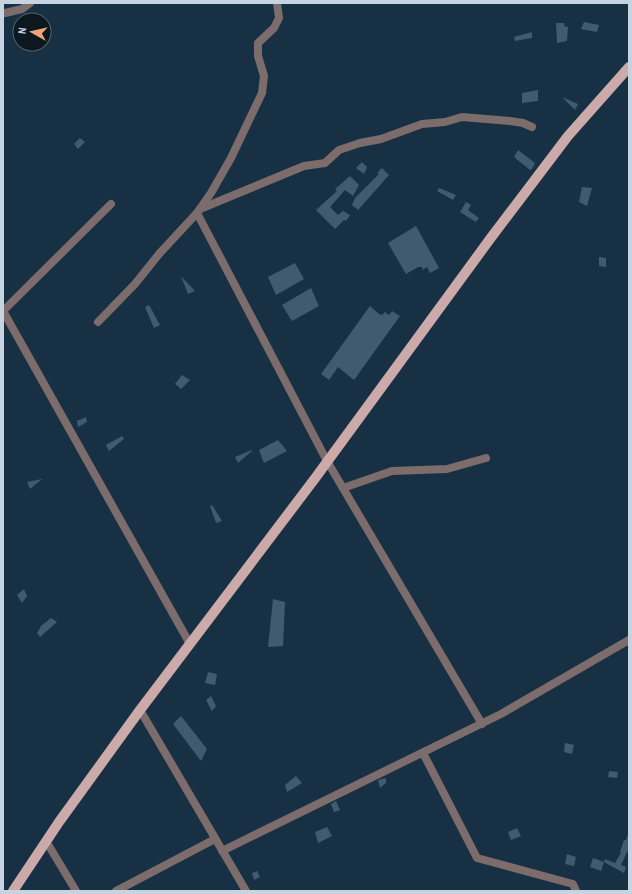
<svg xmlns="http://www.w3.org/2000/svg" width="632" height="894" font-family="'Archivo Narrow',sans-serif">
<rect width="100%" height="100%" fill="#173043"/>
<g fill="#405b70">
<polygon points="584,22 599,25 597,32 581,29"/>
<polygon points="556,23 564,23 564,26 568,27 567,41 557,43"/>
<polygon points="532,32 532,38 515,41 514,37"/>
<polygon points="538,90 538,101 522,103 522,93"/>
<polygon points="562,97 578,104 575,110"/>
<polygon points="80,138 85,142 78,149 74,144"/>
<polygon points="518,150 535,163 532,169 530,170 514,157"/>
<polygon points="362,162 367,167 364,174 356,168"/>
<polygon points="382,168 389,175 358,210 352,205 355,198 379,174 377,173"/>
<polygon points="350,176 359,185 353,196 345,190 330,207 338,215 343,211 350,215 346,221 344,220 335,229 316,210 337,191 335,189"/>
<polygon points="582,187 592,188 587,206 579,202"/>
<polygon points="439,188 456,195 453,200 437,191"/>
<polygon points="466,202 471,205 468,210 479,218 476,222 460,212"/>
<polygon points="416,226 439,268 430,273 427,267 423,270 422,267 418,267 406,274 388,243"/>
<polygon points="599,257 606,258 606,267 599,266"/>
<polygon points="295,263 304,279 276,295 268,277"/>
<polygon points="181,276 195,291 188,294"/>
<polygon points="311,288 319,306 292,321 282,305"/>
<polygon points="149,305 160,325 154,328 145,307"/>
<polygon points="370,306 379,314 382,315 385,312 389,315 392,311 400,316 354,380 338,367 329,380 321,374"/>
<polygon points="182,375 190,380 181,389 175,384"/>
<polygon points="86,417 87,422 78,427 77,421"/>
<polygon points="122,436 124,439 109,451 106,445"/>
<polygon points="278,440 287,451 264,463 259,450"/>
<polygon points="252,450 252,451 238,463 235,457"/>
<polygon points="42,479 30,489 27,482"/>
<polygon points="212,505 222,521 216,523 210,506"/>
<polygon points="24,589 27,596 22,603 17,595"/>
<polygon points="273,599 285,602 283,646 268,647"/>
<polygon points="51,618 57,622 40,637 37,633 41,626"/>
<polygon points="208,672 217,674 215,685 205,683"/>
<polygon points="211,696 216,706 212,711 206,700"/>
<polygon points="181,716 207,749 201,761 173,724"/>
<polygon points="565,743 574,745 572,754 564,752"/>
<polygon points="609,771 618,772 617,778 608,777"/>
<polygon points="296,776 302,783 287,792 285,785"/>
<polygon points="386,778 386,783 380,788 378,780"/>
<polygon points="336,801 340,810 334,812 331,804"/>
<polygon points="327,827 332,836 318,843 315,832"/>
<polygon points="517,828 521,836 511,840 508,832"/>
<polygon points="628,835 629,848 621,865 626,867 624,873 604,862 601,871 590,867 593,858 604,862 605,859 615,863 621,853 620,852 624,840 626,840"/>
<polygon points="567,854 576,857 574,866 565,864"/>
<polygon points="257,871 260,877 254,880 252,873"/>
</g>
<g fill="none" stroke-linecap="round" stroke-linejoin="round">
<g stroke="#7d6c6c" stroke-width="8">
<polyline points="5,13 22,9 30,3"/>
<polyline points="200,209 304,166 325,163 339,150 360,143 381,139 422,124 445,122 462,117 510,121 523,123 532,127"/>
<polyline points="197,213 327,461 482,724"/>
<polyline points="3,311 190,644"/>
<polyline points="3,311 111,204"/>
<polyline points="98,322 135,284 159,254 197,213 211,193 231,158 262,93 264,76 258,56 258,43 274,28 279,18 277,3"/>
<polyline points="343,488 392,471 447,469 486,458"/>
<polyline points="140,710 246,891"/>
<polyline points="423,753 477,858 573,884 576,891"/>
<polyline points="46,841 76,891"/>
<polyline points="222,851 501,714 629,640"/>
<polyline points="116,891 215,839"/>
</g>
<polyline stroke="#cbaaa9" stroke-width="10" points="13,891 59,822 140,710 316,477 490,239 568,136 629,67"/>
</g>
<rect width="632" height="894" fill="none" stroke="#c5d4e0" stroke-width="8"/>
<g transform="translate(32 32) rotate(278)"><circle r="19" fill="#0c1720" stroke="#56636d"/>
<path d="M0-3L7 15L0 10L-7 15Z" fill="#efa376"/>
<text y="-6" font-size="11" font-weight="bold" text-anchor="middle" fill="#c5d4e0">N</text>
</g>
</svg>
